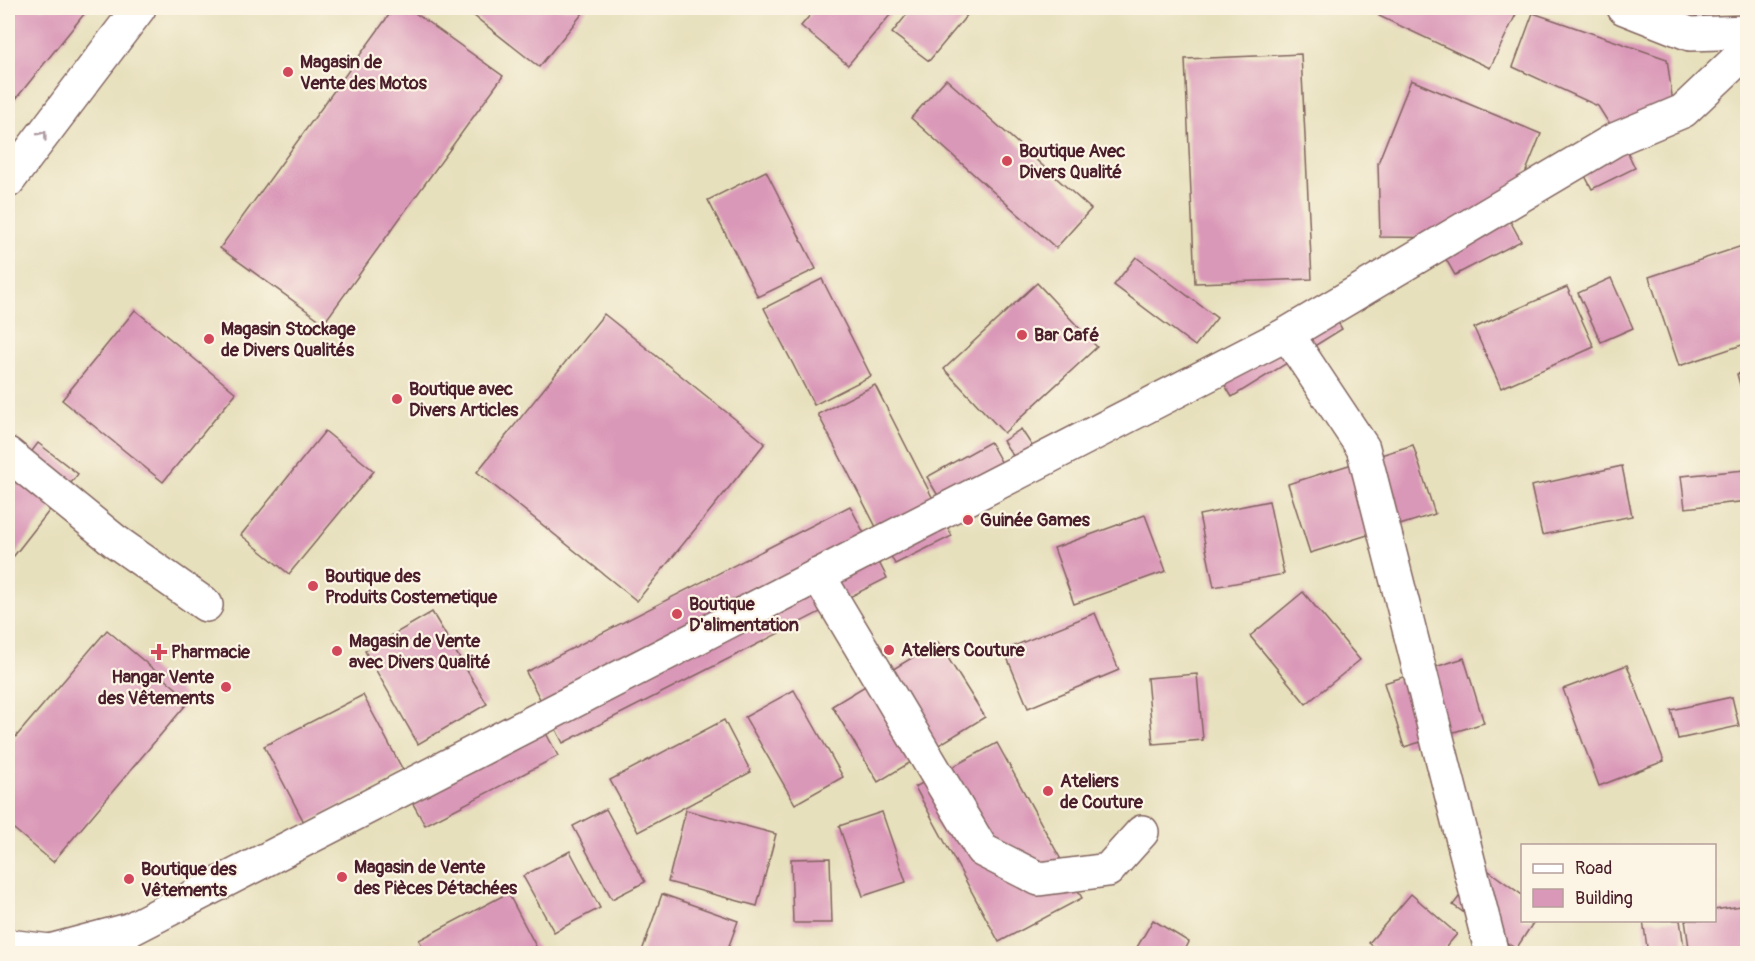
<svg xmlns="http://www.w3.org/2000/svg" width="1755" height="961" font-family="Pangolin,sans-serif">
<rect width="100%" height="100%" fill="#fcf5e5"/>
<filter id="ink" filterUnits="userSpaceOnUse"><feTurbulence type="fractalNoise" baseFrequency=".0167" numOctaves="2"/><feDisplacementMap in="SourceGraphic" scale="12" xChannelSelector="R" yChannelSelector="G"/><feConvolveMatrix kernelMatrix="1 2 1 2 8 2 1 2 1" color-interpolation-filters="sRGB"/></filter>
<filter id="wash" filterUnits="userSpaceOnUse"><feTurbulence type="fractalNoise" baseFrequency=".008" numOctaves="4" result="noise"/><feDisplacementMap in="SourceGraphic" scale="24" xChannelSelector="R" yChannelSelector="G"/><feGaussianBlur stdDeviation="1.35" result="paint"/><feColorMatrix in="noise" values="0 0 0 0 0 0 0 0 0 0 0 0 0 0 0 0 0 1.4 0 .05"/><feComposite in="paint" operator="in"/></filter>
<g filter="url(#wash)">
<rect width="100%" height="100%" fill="#e7e0bd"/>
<g id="blocks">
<g fill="#da98b8">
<polygon points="8,8 89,8 15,100 8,95"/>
<polygon points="394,8 408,8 503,76 324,323 220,248"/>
<polygon points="464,8 587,8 539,67"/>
<polygon points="816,8 896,8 848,65 801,26"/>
<polygon points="912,8 973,8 929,61 892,33"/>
<polygon points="1383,8 1512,8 1518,10 1490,68 1379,16"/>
<polygon points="1533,13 1667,59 1675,118 1620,141 1598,106 1513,67"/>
<polygon points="1301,54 1312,279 1195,283 1185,59"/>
<polygon points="946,79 1091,209 1056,248 911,118"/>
<polygon points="1411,80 1541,134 1508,216 1463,238 1380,237 1378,163"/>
<polygon points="1626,149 1635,168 1592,189 1583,172"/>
<polygon points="766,171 816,269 758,297 708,200"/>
<polygon points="1509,219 1521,241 1455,275 1443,254"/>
<polygon points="1748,244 1748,343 1679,366 1649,277"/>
<polygon points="1136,257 1217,318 1195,346 1114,285"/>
<polygon points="1611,278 1633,328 1601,342 1578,293"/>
<polygon points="822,279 871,376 814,405 764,308"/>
<polygon points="1037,283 1097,347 1004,433 944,369"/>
<polygon points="1567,287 1594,347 1501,388 1474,328"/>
<polygon points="135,310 236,393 163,482 62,400"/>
<polygon points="1331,310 1342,329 1232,397 1220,377"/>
<polygon points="604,314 765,443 637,601 477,472"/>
<polygon points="1748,371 1748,405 1746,406 1737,374"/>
<polygon points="875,385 952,536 895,564 818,414"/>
<polygon points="1021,429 1040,458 1022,469 1003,441"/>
<polygon points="325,431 374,471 289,574 241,535"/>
<polygon points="990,442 1013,483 951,518 927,477"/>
<polygon points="38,443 78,474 13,557 8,552 8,483"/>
<polygon points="1413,445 1435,514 1310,553 1288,484"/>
<polygon points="1622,466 1632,516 1542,535 1531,486"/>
<polygon points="1745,470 1748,501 1685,508 1681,476"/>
<polygon points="1269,501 1284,574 1214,587 1199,515"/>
<polygon points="850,506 887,578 563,743 526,672"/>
<polygon points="1145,515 1166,571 1074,604 1054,548"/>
<polygon points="1303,592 1360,660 1306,704 1250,636"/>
<polygon points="432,612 487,704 418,744 365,651"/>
<polygon points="1095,613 1119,670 1028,708 1004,650"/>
<polygon points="107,630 190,700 53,862 8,824 8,746"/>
<polygon points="938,642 985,717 878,782 832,706"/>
<polygon points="1464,658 1484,723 1404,747 1384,683"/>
<polygon points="1627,665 1664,761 1599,786 1563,689"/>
<polygon points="1197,674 1203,740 1153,744 1147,678"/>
<polygon points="794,690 843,777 795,804 745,717"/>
<polygon points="363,695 404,772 305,824 264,746"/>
<polygon points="1732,697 1739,726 1678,739 1671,710"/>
<polygon points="538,718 558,756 425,825 404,788"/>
<polygon points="724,720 751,772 638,832 610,780"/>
<polygon points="997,743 1082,898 999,942 915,787"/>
<polygon points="606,809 645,882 612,899 573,826"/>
<polygon points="686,810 776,834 757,906 668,882"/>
<polygon points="882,812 906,882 863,896 839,826"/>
<polygon points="570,851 600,908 554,932 523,876"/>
<polygon points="830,858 832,923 793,923 791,859"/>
<polygon points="1482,866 1522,895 1522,920 1535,920 1516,949 1453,905"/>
<polygon points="508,893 540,954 427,954 419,940"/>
<polygon points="662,894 738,921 726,954 641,954"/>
<polygon points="1411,894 1457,934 1440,954 1382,954 1369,943"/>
<polygon points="1748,905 1748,954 1690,954 1685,920 1714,920 1714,910"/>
<polygon points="1153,920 1189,942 1183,954 1133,954"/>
<polygon points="1643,920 1680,920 1685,954 1648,954"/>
</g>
</g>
</g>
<g filter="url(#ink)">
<use href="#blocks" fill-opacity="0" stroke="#81635e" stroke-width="1.5"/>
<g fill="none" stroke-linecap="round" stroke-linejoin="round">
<g stroke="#81635e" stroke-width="36">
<g id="minor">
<polyline points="1287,334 1363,448 1492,954"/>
<polyline points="8,454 115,541 206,605"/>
<polyline points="818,575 982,850 1039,879 1108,870 1142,832"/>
<polyline points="8,946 50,951 129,930 1287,334 1614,140 1683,111 1743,54 1746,32"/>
</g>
</g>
<g stroke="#81635e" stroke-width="36">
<polyline id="primary" points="1624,8 1690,34 1748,32"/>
</g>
<g stroke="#81635e" stroke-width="36">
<polyline id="trunk" points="8,181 139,8"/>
</g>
<use href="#minor" stroke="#fff" stroke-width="33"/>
<use href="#primary" stroke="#fff" stroke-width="33"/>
<use href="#trunk" stroke="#fff" stroke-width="33"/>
</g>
<defs><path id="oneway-chevron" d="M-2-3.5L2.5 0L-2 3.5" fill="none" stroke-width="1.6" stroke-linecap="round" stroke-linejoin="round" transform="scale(1.5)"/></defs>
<use stroke="#ae9aa0" href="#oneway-chevron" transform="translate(43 135) rotate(-53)"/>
</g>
<g fill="#d1495b" stroke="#fcf5e5" stroke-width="2">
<circle cx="288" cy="72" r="6"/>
<circle cx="1007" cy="161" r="6"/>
<circle cx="1022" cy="335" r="6"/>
<circle cx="209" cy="339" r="6"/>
<circle cx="397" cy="399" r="6"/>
<circle cx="968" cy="520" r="6"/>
<circle cx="313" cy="586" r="6"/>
<circle cx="677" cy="614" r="6"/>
<circle cx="889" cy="650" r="6"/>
<circle cx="337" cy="651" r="6"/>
<path d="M156 643h6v6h6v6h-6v6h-6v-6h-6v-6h6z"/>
<circle cx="226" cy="687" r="6"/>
<circle cx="1048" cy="791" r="6"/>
<circle cx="342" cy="877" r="6"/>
<circle cx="129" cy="879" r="6"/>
</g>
<g text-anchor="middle" stroke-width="4.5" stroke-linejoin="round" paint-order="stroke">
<g font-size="18" font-weight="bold" fill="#4a1f2b" stroke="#fcf5e5" text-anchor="start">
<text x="300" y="68">Magasin de<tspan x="300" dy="21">Vente des Motos</tspan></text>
<text x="1019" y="157">Boutique Avec<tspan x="1019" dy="21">Divers Qualité</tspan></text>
<text x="221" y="335">Magasin Stockage<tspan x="221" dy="21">de Divers Qualités</tspan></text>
<text x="1034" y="341">Bar Café</text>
<text x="409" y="395">Boutique avec<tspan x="409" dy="21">Divers Articles</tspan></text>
<text x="980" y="526">Guinée Games</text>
<text x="325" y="582">Boutique des<tspan x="325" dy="21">Produits Costemetique</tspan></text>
<text x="689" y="610">Boutique<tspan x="689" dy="21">D'alimentation</tspan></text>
<text x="349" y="647">Magasin de Vente<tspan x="349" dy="21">avec Divers Qualité</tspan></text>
<text x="901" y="656">Ateliers Couture</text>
<text x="171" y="658">Pharmacie</text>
<text x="214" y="683" text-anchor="end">Hangar Vente<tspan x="214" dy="21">des Vêtements</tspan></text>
<text x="1060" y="787">Ateliers<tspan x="1060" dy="21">de Couture</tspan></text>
<text x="354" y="873">Magasin de Vente<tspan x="354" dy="21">des Pièces Détachées</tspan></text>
<text x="141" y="875">Boutique des<tspan x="141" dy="21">Vêtements</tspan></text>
</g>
</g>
<rect width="1755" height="961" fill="none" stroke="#fcf5e5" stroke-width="30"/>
<rect x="1521" y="844" width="195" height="78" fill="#fcf5e5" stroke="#b59f9b" stroke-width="1.5"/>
<rect x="1533" y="864" width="30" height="9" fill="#ffffff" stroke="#b59f9b" stroke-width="1.5"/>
<text x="1575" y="874" font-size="18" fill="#4a1f2b">Road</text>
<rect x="1533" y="889" width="30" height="18" fill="#da98b8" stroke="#b59f9b" stroke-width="1.5"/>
<text x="1575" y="904" font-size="18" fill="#4a1f2b">Building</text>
</svg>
